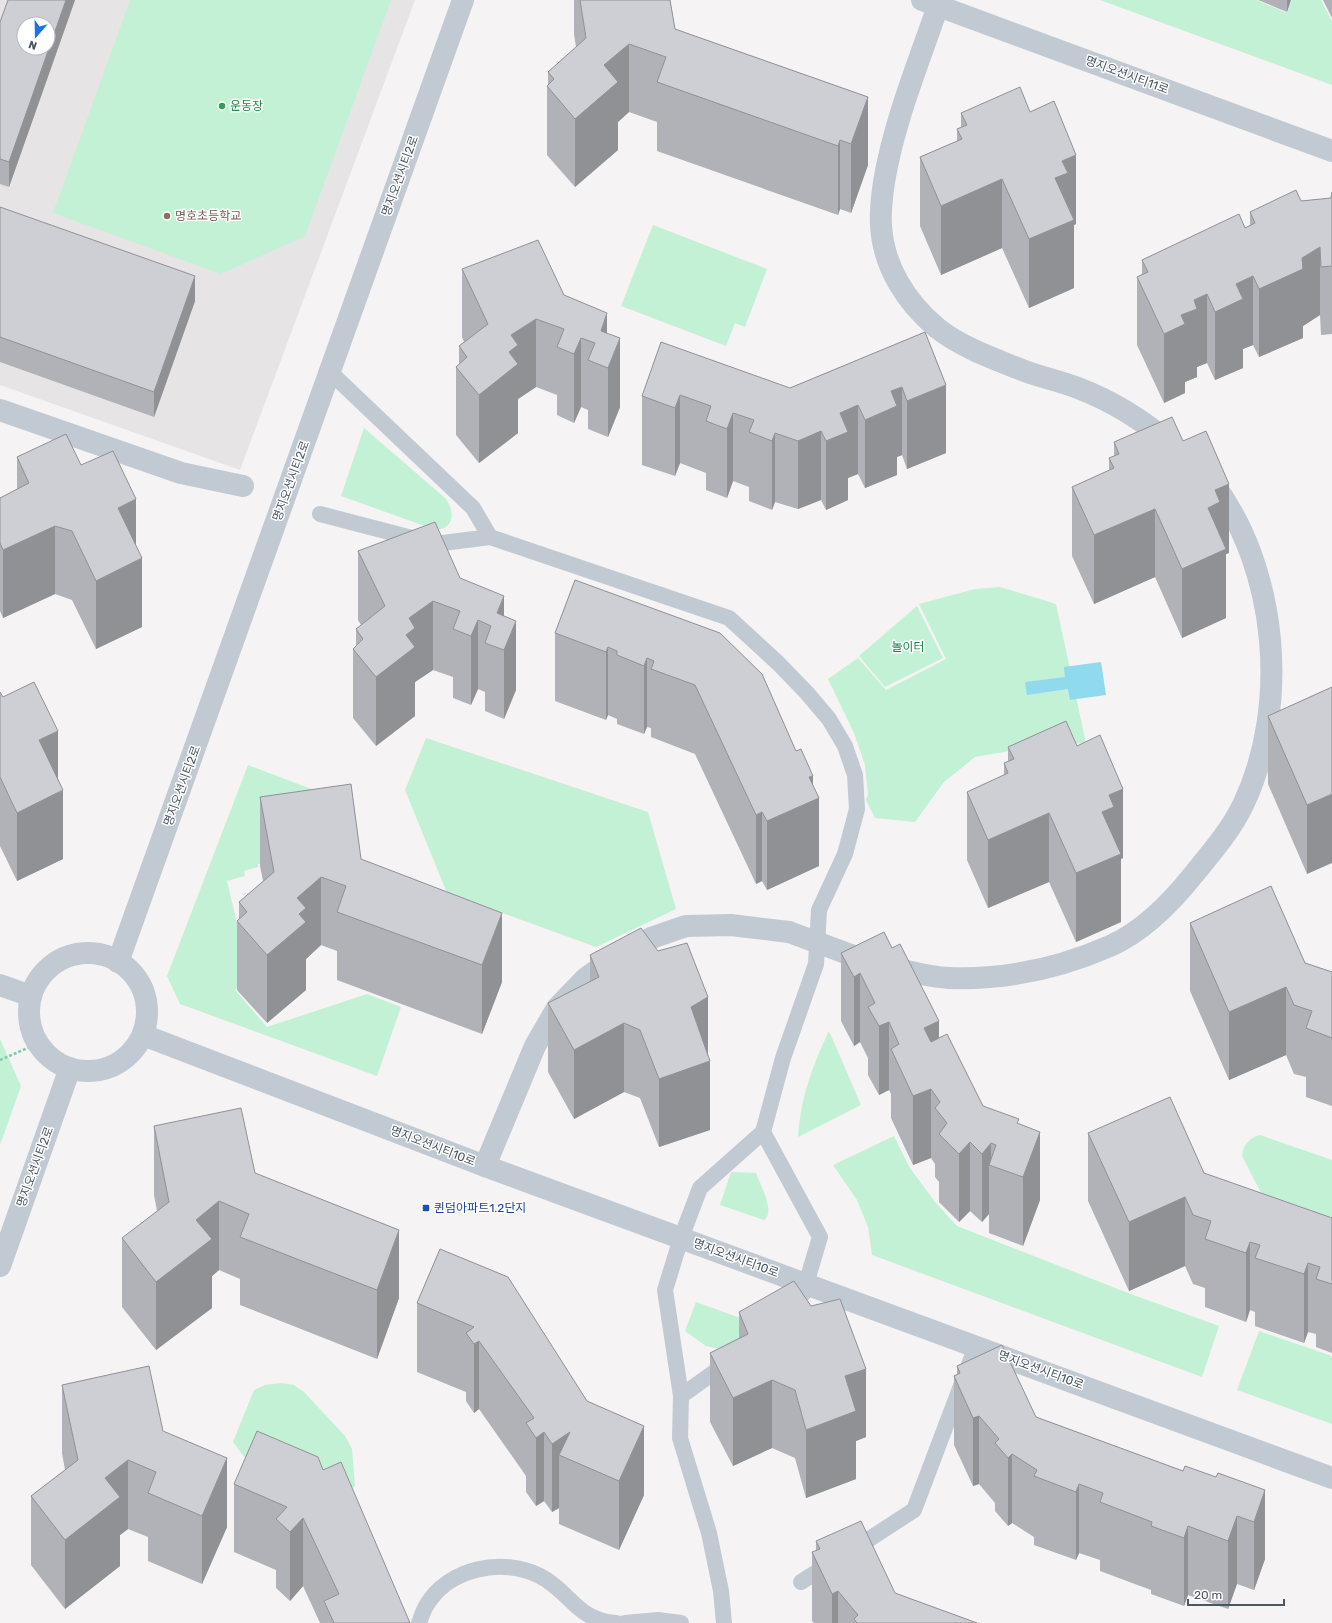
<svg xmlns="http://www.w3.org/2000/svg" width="1332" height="1623" font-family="Rubik,'Noto Sans KR',sans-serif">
<rect width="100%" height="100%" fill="#f5f3f3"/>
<path fill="#e6e4e5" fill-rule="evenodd" d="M 0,0 L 415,0 L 240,470 L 0,385 ZM 24,24 L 48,24 L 48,48 L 24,48 Z"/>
<g fill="#c3f1d5">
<polygon points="130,0 391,0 305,236 221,274 53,213"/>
<polygon points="1100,0 1256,0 1287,13 1292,0 1321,0 1332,21 1332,85"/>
<polygon points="653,225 767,269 745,327 735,323 726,346 621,306"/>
<path d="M 364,428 L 445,498 C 455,510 455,529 436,530 L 341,496 Z"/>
<polygon points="1000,587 1056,604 1086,743 1038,746 975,757 944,782 915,822 875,818 866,800 868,794 865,765 854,733 828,679 858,658 886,690 946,659 919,604 975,589"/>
<polygon points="917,606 943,658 885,687 859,656"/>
<polygon points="426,738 648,812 676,909 596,947 447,893 405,790"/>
<polygon points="248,765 343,801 339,852 258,864 258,867 244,871 245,876 227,881 246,962 237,971 245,981 235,990 267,1027 367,994 401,1007 377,1076 180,1004 167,976"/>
<path d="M 829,1031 L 861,1105 L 798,1137 C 800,1099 813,1064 829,1031 Z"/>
<polygon points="0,1039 21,1086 0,1145"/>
<path d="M 1260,1135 L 1332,1160 L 1332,1234 L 1271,1212 L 1242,1156 C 1243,1145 1249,1138 1260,1135 Z"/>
<polygon points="894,1136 910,1168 935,1202 957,1226 1128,1293 1219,1326 1202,1377 872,1255 868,1227 857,1200 833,1165"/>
<path d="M 731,1172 L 756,1173 C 760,1184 776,1213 764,1220 L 720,1205 Z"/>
<polygon points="696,1302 757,1324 755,1332 723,1350 706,1346 685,1331"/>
<polygon points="1259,1331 1332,1356 1332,1424 1237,1390"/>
<polygon points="281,1383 294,1385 304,1392 345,1436 352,1449 355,1486 336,1500 254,1470 233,1442 254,1390 265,1385"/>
</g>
<polygon fill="#90daee" points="1101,662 1106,695 1070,700 1068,689 1027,695 1025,682 1065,677 1064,667"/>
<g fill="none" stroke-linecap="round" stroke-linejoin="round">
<polyline stroke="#7ad0a6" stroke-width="2.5" stroke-dasharray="3 2" stroke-linecap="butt" points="0,1060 39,1043"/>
<g stroke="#c1cad2" stroke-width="16">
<polyline points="330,372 473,508 490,537"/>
<polyline points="320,514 435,544 490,537 729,618 778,663 807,693 829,719 845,746 855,775 857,809 845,854 819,910 816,964 783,1058 763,1132 700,1188 681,1238 665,1290 681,1396"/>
<polyline points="763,1132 820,1237 803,1294"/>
<polyline points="851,1551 914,1510 976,1346"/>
<polyline points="801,1582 831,1563"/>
<path d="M 419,1623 C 421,1618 423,1611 426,1606 C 448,1568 502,1557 540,1576 C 571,1592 576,1620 616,1623"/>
<polyline points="625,1623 658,1620 681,1623"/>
<polyline points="724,1623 721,1591 709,1533 680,1438 681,1396 727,1363"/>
</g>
<g stroke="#c1cad2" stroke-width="22">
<polyline points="922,0 1332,151"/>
<path d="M 938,6 C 918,64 894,122 884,182 C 882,196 880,211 881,225 C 883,266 906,302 937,328 C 961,347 994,359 1022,370 C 1040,377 1060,381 1078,388 C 1112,401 1144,421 1172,445"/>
<polyline points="0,410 181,473 243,486"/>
<circle cx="88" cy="1012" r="59"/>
<polyline points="118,962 463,0"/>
<path d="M 884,966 C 905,970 927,977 949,978 C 1004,980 1060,968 1110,946 C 1144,931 1171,903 1194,874 C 1212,852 1231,830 1243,805 C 1290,707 1278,568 1212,482"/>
<polyline points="0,985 31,996"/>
<polyline points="143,1035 485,1166 1332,1478"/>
<polyline points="485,1166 535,1046 557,1008 586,978 617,956 651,938 686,926 731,925 789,932"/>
<polyline points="0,1266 70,1068"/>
</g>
<polyline stroke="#c1cad2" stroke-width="22" points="789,932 870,962"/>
</g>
<g fill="#b0b2b7">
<polygon points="75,0 9,187 0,184 0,22"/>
<polygon points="574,0 670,0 675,29 868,97 868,165 851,213 840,209 838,215 657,151 657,122 629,112 618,122 618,150 575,187 547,155 547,86 548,85 548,72 576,47 574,34"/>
<polygon points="1258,0 1291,0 1287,12"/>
<polygon points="1323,0 1332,0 1332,18"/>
<polygon points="961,113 1076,224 1074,225 1074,288 1029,308 1002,248 941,275 920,226 920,157 957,141 957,129 961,127"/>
<polygon points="1332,192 1332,334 1321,335 1320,315 1303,326 1303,338 1259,357 1253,345 1243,349 1243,368 1215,380 1207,363 1197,367 1197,377 1185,382 1185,393 1164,403 1137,345 1137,277 1142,274 1142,260 1245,228 1250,225 1250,212 1301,201 1331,198"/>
<polygon points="0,207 195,301 154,417 0,362"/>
<polygon points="462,269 564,295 607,333 620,407 608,437 588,429 588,410 581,407 574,423 557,415 557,395 536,387 518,399 518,433 479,463 456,435 456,367 459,364 459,346 464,342 462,337"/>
<polygon points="925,332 946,453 907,469 902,455 897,457 897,475 865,488 858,474 848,478 848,500 826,510 821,500 798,509 775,502 772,510 749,501 749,487 733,481 727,498 706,490 706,473 680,463 675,476 642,465 642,396 790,388"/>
<polygon points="1114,442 1229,553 1226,554 1226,618 1182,638 1155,577 1094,604 1072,556 1072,487 1109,471 1109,458 1114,456"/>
<polygon points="17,457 136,546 142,627 96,649 72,600 55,594 3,618 0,611 0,498 17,489"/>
<polygon points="358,551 460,578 504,616 516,690 504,719 485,711 485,692 478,689 471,705 453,698 453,677 433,670 415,682 415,716 376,746 353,718 353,649 356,647 356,629 361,625 358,620"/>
<polygon points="575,580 796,751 813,786 819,866 767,890 762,881 756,884 695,754 651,737 651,728 647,727 644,734 617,724 617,719 608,715 606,720 555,701 555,633"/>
<polygon points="1332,687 1307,874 1268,784 1268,716"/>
<polygon points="0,692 3,697 58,778 63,859 17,881 0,846"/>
<polygon points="1008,747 1123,858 1121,859 1121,922 1076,942 1049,882 988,908 967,860 967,792 1004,775 1004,763 1008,761"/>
<polygon points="260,797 361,859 502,982 482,1034 337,980 337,951 321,945 306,959 306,990 267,1023 237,990 237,921 239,920 239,902 263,881 260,866"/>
<polygon points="1190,923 1332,972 1332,1106 1306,1097 1306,1077 1294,1074 1286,1055 1229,1080 1190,991"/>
<polygon points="658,951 708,1056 710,1130 659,1147 640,1098 624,1092 574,1119 548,1072 548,1003 590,982 590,955"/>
<polygon points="841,953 939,1038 983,1106 1019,1124 1040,1200 1023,1246 989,1233 989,1214 982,1222 970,1211 959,1222 939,1202 939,1182 935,1177 935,1164 931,1158 913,1165 891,1118 891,1094 889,1090 879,1095 868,1075 868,1058 860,1042 854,1046 841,1021"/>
<polygon points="154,1126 255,1173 399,1298 377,1359 240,1305 240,1279 219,1270 212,1276 212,1308 156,1350 122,1307 122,1238 157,1211 154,1195"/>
<polygon points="1088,1133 1332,1218 1332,1353 1316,1347 1316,1334 1308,1332 1304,1343 1255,1326 1255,1312 1250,1310 1246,1322 1205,1307 1205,1288 1193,1284 1185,1266 1129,1291 1088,1201"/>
<polygon points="440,1249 644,1495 619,1550 559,1524 559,1508 552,1512 544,1501 536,1506 526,1492 526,1476 479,1409 474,1413 466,1401 466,1392 417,1372 417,1303"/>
<polygon points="739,1312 866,1437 856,1441 856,1479 806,1498 795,1458 772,1448 733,1466 710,1422 710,1353 739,1338"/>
<polygon points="957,1366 1036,1417 1183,1471 1216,1477 1265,1490 1265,1559 1254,1590 1237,1584 1228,1609 1188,1595 1184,1606 1151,1594 1151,1590 1100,1571 1100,1560 1079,1553 1076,1560 1034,1545 1034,1537 1012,1523 1008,1526 995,1511 995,1503 979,1484 973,1486 954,1445 954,1376 957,1375"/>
<polygon points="62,1385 163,1431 227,1527 202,1584 148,1561 148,1537 128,1529 120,1535 120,1566 65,1609 31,1565 31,1496 65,1470 62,1453"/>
<polygon points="323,1470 410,1623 320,1623 303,1586 290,1601 276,1588 276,1570 234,1552 234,1484"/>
<polygon points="816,1541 895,1593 977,1623 814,1623 812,1621 812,1552 816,1551"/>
</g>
<g fill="#909195">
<polygon points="66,0 75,0 9,187 9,162"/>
<polygon points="1287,0 1291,0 1287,12"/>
<polygon points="629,44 629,112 618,122 618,150 575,187 575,119 604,65"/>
<polygon points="868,97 868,165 851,213 851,144"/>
<polygon points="840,140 840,209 838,215 838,146"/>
<polygon points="1076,155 1076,224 1074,225 1074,288 1029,308 1029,239 1062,161"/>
<polygon points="1002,179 1002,248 941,275 941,206"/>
<polygon points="1320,247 1320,315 1303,326 1303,338 1259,357 1259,289 1302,258"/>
<polygon points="195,276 195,301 154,417 154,392"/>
<polygon points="1253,276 1253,345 1243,349 1243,368 1215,380 1215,312 1236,284"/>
<polygon points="1207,294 1207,363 1197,367 1197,377 1185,382 1185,393 1164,403 1164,334 1181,315 1194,300"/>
<polygon points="607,313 607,368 601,331"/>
<polygon points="536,319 536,387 518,399 518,433 479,463 479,395 509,352 511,335"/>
<polygon points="581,338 581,407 574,423 574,354"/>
<polygon points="620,338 620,407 608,437 608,368"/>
<polygon points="946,385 946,453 907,469 907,401"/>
<polygon points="902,387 902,455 897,457 897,475 865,488 865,420 891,391"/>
<polygon points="680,395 680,463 675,476 675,408"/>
<polygon points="858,405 858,474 848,478 848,500 826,510 826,441 840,413"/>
<polygon points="733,413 733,481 727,498 727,429"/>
<polygon points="821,431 821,500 798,509 798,441"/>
<polygon points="775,433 775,502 772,510 772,441"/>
<polygon points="1229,484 1229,553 1226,554 1226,618 1182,638 1182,569 1215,490"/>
<polygon points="136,499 136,561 142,558 142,627 96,649 96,581 118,508"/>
<polygon points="1155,509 1155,577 1094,604 1094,535"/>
<polygon points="55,526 55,594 3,618 3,550"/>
<polygon points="504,596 504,650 497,613"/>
<polygon points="433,601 433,670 415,682 415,716 376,746 376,677 406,635 409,618"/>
<polygon points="478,620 478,689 471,705 471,636"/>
<polygon points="516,621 516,690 504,719 504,650"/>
<polygon points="608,647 608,715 606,720 606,652"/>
<polygon points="647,658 647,727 644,734 644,666"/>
<polygon points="58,731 58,793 63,790 63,859 17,881 17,813 39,740"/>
<polygon points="813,776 813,800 819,798 819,866 767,890 767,821 809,777"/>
<polygon points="1123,789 1123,858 1121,859 1121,922 1076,942 1076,873 1102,812 1109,795"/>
<polygon points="1332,794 1332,863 1307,874 1307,805"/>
<polygon points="762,812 762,881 756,884 756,815"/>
<polygon points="1049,813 1049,882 988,908 988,840"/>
<polygon points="321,877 321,945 306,959 306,990 267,1023 267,955 297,898"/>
<polygon points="502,913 502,982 482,1034 482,965"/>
<polygon points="860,973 860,1042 854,1046 854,977"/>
<polygon points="1286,987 1286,1055 1229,1080 1229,1012"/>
<polygon points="708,997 708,1062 710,1061 710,1130 659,1147 659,1079 691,1007"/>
<polygon points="939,1021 939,1089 931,1089 931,1158 913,1165 913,1096 924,1028"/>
<polygon points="889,1022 889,1090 879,1095 879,1026"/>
<polygon points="624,1023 624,1092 574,1119 574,1050"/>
<polygon points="1040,1132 1040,1200 1023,1246 1023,1177"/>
<polygon points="970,1142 970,1211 959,1222 959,1154"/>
<polygon points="991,1143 991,1165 989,1165 989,1214 982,1222 982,1154"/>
<polygon points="1185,1197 1185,1266 1129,1291 1129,1222"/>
<polygon points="219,1201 219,1270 212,1276 212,1308 156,1350 156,1282 196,1220"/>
<polygon points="399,1230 399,1298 377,1359 377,1290"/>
<polygon points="1250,1242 1250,1310 1246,1322 1246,1253"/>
<polygon points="1308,1263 1308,1332 1304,1343 1304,1274"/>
<polygon points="479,1341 479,1409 474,1413 474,1344"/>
<polygon points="866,1369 866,1437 856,1441 856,1479 806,1498 806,1430 845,1376"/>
<polygon points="772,1380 772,1448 733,1466 733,1398"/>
<polygon points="979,1416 979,1484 973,1486 973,1418"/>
<polygon points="644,1426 644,1495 619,1550 619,1481"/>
<polygon points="544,1432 544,1501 536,1506 536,1438"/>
<polygon points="570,1432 559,1455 559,1508 552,1512 552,1444"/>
<polygon points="1012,1454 1012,1523 1008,1526 1008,1458"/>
<polygon points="227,1458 227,1527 202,1584 202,1516"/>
<polygon points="128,1460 128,1529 120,1535 120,1566 65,1609 65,1540 105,1478"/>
<polygon points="1079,1484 1079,1553 1076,1560 1076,1492"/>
<polygon points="1265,1490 1265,1559 1254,1590 1254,1522"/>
<polygon points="1237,1516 1237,1584 1228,1609 1228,1541"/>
<polygon points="303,1518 303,1586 290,1601 290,1532"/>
<polygon points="1188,1526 1188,1595 1184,1606 1184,1538"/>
<polygon points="838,1591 838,1623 832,1623 832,1594"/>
</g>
<g fill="#cdcfd5" stroke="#909195" fill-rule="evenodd">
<path d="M 8,0 L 66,0 L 9,162 L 0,159 L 0,22 ZM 24,24 L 48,24 L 48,48 L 24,48 Z"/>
<polygon points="580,0 670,0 675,29 868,97 851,144 840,140 838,146 657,82 666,57 629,44 604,65 618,82 575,119 547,86 554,79 548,72 586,38"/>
<polygon points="1020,87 1030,112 1054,101 1076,155 1062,161 1068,173 1055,178 1074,220 1029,239 1002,179 941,206 920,157 962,139 957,129 967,125 961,113"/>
<polygon points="1296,190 1301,201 1331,198 1332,192 1332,266 1321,267 1320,247 1302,258 1303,269 1259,289 1253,276 1236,284 1243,299 1215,312 1207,294 1194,300 1197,309 1181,315 1185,324 1164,334 1137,277 1148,272 1142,260 1239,214 1245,228 1255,223 1250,212"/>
<polygon points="0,207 195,276 154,392 0,337"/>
<polygon points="538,240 564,295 607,313 601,331 620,338 608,368 588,360 595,343 581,338 574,354 557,347 564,329 536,319 511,335 518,345 509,352 518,364 479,395 456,367 467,357 459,346 488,324 462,269"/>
<polygon points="925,332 946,385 907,401 902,387 891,391 897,406 865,420 858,405 840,413 848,432 826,441 821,431 798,441 775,433 772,441 749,432 754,420 733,413 727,429 706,421 711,406 680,395 675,408 642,396 661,342 790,388"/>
<polygon points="1172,417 1183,441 1206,431 1229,484 1215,490 1220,502 1208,508 1226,549 1182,569 1155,509 1094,535 1072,487 1114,468 1109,458 1119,454 1114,442"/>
<polygon points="66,434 81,465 113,451 136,499 118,508 142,558 96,581 72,531 55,526 3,550 0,543 0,498 29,483 17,457"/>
<polygon points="435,522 460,578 504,596 497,613 516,621 504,650 485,643 491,626 478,620 471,636 453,629 460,611 433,601 409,618 415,628 406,635 415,647 376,677 353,649 363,639 356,629 385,606 358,551"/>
<polygon points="575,580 720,633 762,674 796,751 801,749 813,776 809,777 819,798 767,821 762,812 756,815 695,685 651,669 654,661 647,658 644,666 617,655 617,651 608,647 606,652 555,633"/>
<polygon points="34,682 58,731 39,740 63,790 17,813 0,777 0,692 3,697"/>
<polygon points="1332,687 1332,794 1307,805 1268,716"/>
<polygon points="1066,721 1077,746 1100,735 1123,789 1109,795 1114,807 1102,812 1121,854 1076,873 1049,813 988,840 967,792 1008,773 1004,763 1014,759 1008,747"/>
<polygon points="351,784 361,859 502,913 482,965 337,912 346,886 321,877 297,898 306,908 299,914 306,922 267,955 237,921 247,912 239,902 274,872 260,797"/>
<polygon points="1271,886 1305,963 1332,972 1332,1038 1306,1028 1312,1011 1294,1005 1286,987 1229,1012 1190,923"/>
<polygon points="641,928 658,951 687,943 708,997 691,1007 710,1061 659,1079 640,1030 624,1023 574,1050 548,1003 599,977 590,955"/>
<polygon points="884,932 892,948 900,944 939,1021 924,1028 931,1042 947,1034 983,1106 1019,1119 1017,1123 1040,1132 1023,1177 989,1165 996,1145 991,1143 982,1154 970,1142 959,1154 939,1134 947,1123 935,1108 940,1102 931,1089 913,1096 891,1049 899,1044 889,1022 879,1026 868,1007 875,1003 860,973 854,977 841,953"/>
<polygon points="1170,1097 1204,1173 1332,1218 1332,1284 1316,1279 1320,1267 1308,1263 1304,1274 1255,1258 1260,1245 1250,1242 1246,1253 1205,1239 1211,1221 1193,1215 1185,1197 1129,1222 1088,1133"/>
<polygon points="241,1108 255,1173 399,1230 377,1290 240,1237 249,1214 219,1201 196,1220 212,1239 156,1282 122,1238 169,1202 154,1126"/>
<polygon points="440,1249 508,1277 587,1401 644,1426 619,1481 559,1455 570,1432 552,1444 544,1432 536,1438 526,1423 534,1418 479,1341 474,1344 466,1333 474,1327 417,1303"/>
<polygon points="794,1281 811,1306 840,1299 866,1369 845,1376 856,1411 806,1430 795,1390 772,1380 733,1398 710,1353 748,1334 739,1312"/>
<polygon points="1002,1345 1036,1417 1183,1471 1185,1466 1216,1477 1218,1473 1265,1490 1254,1522 1237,1516 1228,1541 1188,1526 1184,1538 1151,1526 1152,1522 1100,1502 1103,1493 1079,1484 1076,1492 1034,1476 1037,1470 1012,1454 1008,1458 995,1443 999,1439 979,1416 973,1418 954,1376 960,1373 957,1366"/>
<polygon points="149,1366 163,1431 227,1458 202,1516 148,1493 156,1472 128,1460 105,1478 120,1497 65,1540 31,1496 78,1460 62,1385"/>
<polygon points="257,1431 318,1457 323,1470 341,1462 410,1623 334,1623 324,1601 339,1594 303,1518 290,1532 276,1519 287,1507 234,1484"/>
<polygon points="861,1521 895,1593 977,1623 857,1623 854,1619 858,1615 838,1591 832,1594 812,1552 820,1549 816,1541"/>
</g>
<circle fill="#2e9e5b" stroke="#fff" stroke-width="1.5" cx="222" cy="106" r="4"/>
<circle fill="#8d6e63" stroke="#fff" stroke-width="1.5" cx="167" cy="216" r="4"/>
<rect fill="#1a4fb4" stroke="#fff" stroke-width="1.5" x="422" y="1204" width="8" height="8" rx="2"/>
<g text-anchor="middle" stroke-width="3" stroke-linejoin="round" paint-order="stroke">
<g font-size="12" fill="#4a5661" stroke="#fff">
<text transform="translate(1127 75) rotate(20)" y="4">명지오션시티11로</text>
<text transform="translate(400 176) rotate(-70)" y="4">명지오션시티2로</text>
<text transform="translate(291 481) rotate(-70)" y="4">명지오션시티2로</text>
<text transform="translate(182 786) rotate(-70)" y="4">명지오션시티2로</text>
<text transform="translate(433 1146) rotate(21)" y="4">명지오션시티10로</text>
<text transform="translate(35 1167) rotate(-70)" y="4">명지오션시티2로</text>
<text transform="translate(736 1258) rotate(20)" y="4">명지오션시티10로</text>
<text transform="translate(1041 1370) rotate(20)" y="4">명지오션시티10로</text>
</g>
<g font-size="12" fill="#27864d" stroke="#fff" text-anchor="start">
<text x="230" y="110">운동장</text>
</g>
<g font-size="12" fill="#785e54" stroke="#fff" text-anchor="start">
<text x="175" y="220">명호초등학교</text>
</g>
<g font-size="12" fill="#17864f" stroke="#fff">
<text x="908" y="651">놀이터</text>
</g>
<g font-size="12" fill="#164399" stroke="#fff" text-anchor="start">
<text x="434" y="1212">퀸덤아파트1.2단지</text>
</g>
</g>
<g transform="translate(36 36) rotate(200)"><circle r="19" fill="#ffffff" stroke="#b7bbc0"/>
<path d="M0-3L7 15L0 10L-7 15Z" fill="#1a73e8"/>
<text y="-6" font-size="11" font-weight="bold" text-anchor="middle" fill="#4a5661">N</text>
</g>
<path d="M1188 1599v6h96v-6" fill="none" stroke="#4a5661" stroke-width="2"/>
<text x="1194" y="1599" font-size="12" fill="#4a5661" stroke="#ffffff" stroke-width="3" paint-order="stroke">20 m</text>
</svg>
